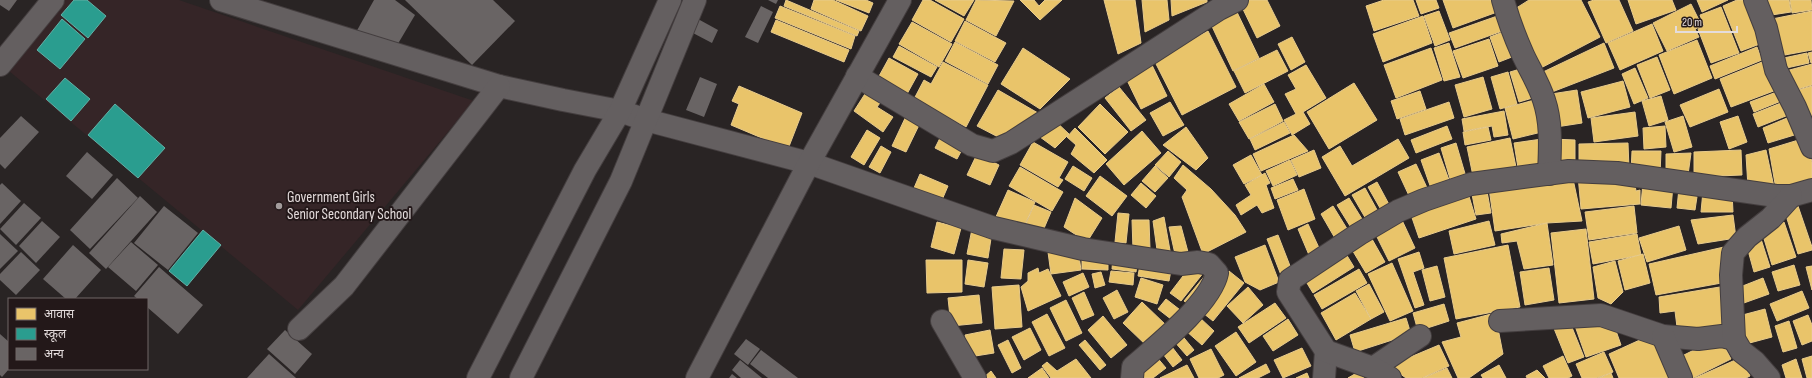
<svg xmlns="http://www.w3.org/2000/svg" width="1812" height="378" font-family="'Sofia Sans Condensed','Noto Sans Devanagari',sans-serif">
<rect width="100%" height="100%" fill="#292424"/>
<polygon fill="#352527" points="65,0 179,0 474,101 298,310 9,71"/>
<g fill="#e9c46a" stroke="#e8cb8c">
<polygon points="786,0 859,31 857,36 784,6"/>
<polygon points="814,0 833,0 868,16 861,31 811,9"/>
<polygon points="836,0 866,0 873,3 869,13"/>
<polygon points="923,0 930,0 964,19 951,42 912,20"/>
<polygon points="935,0 974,0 964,16"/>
<polygon points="976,0 1014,1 996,36 966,20"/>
<polygon points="1020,0 1034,0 1039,6 1045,0 1062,0 1040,20"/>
<polygon points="1104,0 1135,0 1141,43 1118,54"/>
<polygon points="1142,0 1167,0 1169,20 1145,32"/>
<polygon points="1171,0 1207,0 1207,2 1172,16"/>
<polygon points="1247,0 1267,0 1280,26 1257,38 1240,3"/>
<polygon points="1384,0 1413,0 1419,16 1374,31 1366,6"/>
<polygon points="1416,0 1436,0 1439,8 1421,14"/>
<polygon points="1443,0 1496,0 1500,11 1453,28"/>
<polygon points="1529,0 1581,0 1600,37 1537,70 1510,12"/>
<polygon points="1594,0 1619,0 1633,31 1606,43 1588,2"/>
<polygon points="1628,0 1672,0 1676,10 1636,24"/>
<polygon points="1697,0 1728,0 1702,12"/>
<polygon points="1737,0 1751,0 1768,41 1741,51 1723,6"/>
<polygon points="1770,0 1789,0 1791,12 1765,16 1762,1"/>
<polygon points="1790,0 1811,0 1812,10 1792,13"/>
<polygon points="1691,4 1702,26 1695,29 1699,37 1667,51 1653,23"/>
<polygon points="780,6 855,36 851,49 775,18"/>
<polygon points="1721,7 1739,53 1711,63 1698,29 1704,26 1700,15"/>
<polygon points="1235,8 1259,58 1233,71 1209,20"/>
<polygon points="1439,11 1450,40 1435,46 1424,16"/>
<polygon points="1812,11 1812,50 1774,57 1767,20"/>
<polygon points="1503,14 1508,29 1455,48 1449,33"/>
<polygon points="1423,16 1432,43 1383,62 1373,34"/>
<polygon points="776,20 849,50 844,62 771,32"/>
<polygon points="965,21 1006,43 995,62 955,41"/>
<polygon points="912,22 952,44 939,67 899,44"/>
<polygon points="1652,24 1663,51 1620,70 1608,43"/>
<polygon points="1508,30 1517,55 1499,62 1490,37"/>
<polygon points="1208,31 1236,87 1182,115 1154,60"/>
<polygon points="1292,37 1305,62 1291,70 1278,44"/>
<polygon points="1489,39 1498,66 1463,78 1453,51"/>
<polygon points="1697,40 1712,78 1674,94 1659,55"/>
<polygon points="955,42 998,65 988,84 945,61"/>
<polygon points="1449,43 1460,77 1444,81 1434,48"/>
<polygon points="1604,43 1614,68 1552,92 1543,72"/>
<polygon points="899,46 937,67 931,77 893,57"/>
<polygon points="1757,47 1762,60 1715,79 1710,66"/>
<polygon points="1023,48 1070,79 1040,109 1001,84"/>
<polygon points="1431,48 1442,80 1396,98 1384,65"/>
<polygon points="1277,50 1288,71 1245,93 1234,71"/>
<polygon points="1812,52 1812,63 1811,63 1808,53"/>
<polygon points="1807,53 1809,63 1782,69 1779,59"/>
<polygon points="1657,57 1670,90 1650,98 1637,65"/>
<polygon points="889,58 918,74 907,94 878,78"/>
<polygon points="1767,60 1779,89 1731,107 1720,79"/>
<polygon points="1150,61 1167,96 1141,109 1124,74"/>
<polygon points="943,62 988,85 966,127 914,99 924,80 931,84"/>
<polygon points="1812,64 1812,85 1788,92 1782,72"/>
<polygon points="1306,65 1326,98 1303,112 1310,124 1292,135 1284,120 1296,114 1285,94 1296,89 1288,75"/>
<polygon points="1527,67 1536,97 1519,102 1510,72"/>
<polygon points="1635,68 1648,98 1634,104 1622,74"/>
<polygon points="1508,72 1517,104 1500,109 1491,77"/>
<polygon points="1483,77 1492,109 1464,117 1455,85"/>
<polygon points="1623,81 1630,107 1588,118 1581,92"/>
<polygon points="1354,83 1377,120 1329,149 1307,112"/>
<polygon points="1264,84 1274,102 1239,121 1229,104"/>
<polygon points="739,86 802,113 788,149 731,125 739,104 732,101"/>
<polygon points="870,86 885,96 877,107 893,117 883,132 854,111"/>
<polygon points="1812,86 1812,131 1791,92"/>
<polygon points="1119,87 1146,120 1131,131 1105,98"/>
<polygon points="1719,89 1728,112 1690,127 1680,105"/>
<polygon points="998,90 1038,113 1002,139 977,126"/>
<polygon points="1577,90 1582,123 1556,127 1551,94"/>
<polygon points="1782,90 1786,99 1754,112 1750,102"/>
<polygon points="1420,91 1426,109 1397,119 1391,101"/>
<polygon points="1661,96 1668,120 1649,126 1642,101"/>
<polygon points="1538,99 1546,131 1513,139 1505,108"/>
<polygon points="1786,101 1791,114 1758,127 1753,114"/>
<polygon points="1170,102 1184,125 1163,136 1150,113"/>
<polygon points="1449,102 1454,118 1405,135 1400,119"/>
<polygon points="1100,104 1128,132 1105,154 1078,127"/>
<polygon points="1275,104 1283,121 1249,139 1239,122"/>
<polygon points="1504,111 1508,135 1494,137 1492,126 1464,131 1462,119"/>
<polygon points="1635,112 1638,136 1594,142 1591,118"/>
<polygon points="907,114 921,121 906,152 892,146"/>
<polygon points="1683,116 1692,147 1674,152 1665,122"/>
<polygon points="1738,116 1747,142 1729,149 1720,122"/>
<polygon points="1792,116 1801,133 1768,143 1763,128"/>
<polygon points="1051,117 1069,134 1055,148 1036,134"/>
<polygon points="1284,122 1290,133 1255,150 1250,139"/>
<polygon points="1447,126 1452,139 1416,153 1411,140"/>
<polygon points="1665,126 1666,147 1644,149 1643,128"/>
<polygon points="1186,127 1208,158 1196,170 1163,145"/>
<polygon points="1488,127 1491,140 1465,145 1463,132"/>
<polygon points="1075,128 1107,160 1094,173 1071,154 1076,145 1067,137"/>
<polygon points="867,130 880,138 864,165 851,157"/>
<polygon points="1142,131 1161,153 1124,185 1106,164"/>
<polygon points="943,132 965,144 957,159 935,148"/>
<polygon points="1294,135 1308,151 1261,171 1253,154"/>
<polygon points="1510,138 1516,167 1473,176 1467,147"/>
<polygon points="1805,138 1812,162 1812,184 1777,195 1769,149"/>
<polygon points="1398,139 1409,158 1345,196 1322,157 1340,146 1352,166"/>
<polygon points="1542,139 1547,170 1519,174 1514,143"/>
<polygon points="1552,139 1575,140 1575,169 1552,169"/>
<polygon points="1033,142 1068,162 1059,178 1063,180 1058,187 1020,165"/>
<polygon points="1456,143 1466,177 1451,182 1441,148"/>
<polygon points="1628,143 1629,169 1579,170 1579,144"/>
<polygon points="881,146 891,152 880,173 869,167"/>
<polygon points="1314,150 1321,168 1299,177 1291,160"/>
<polygon points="1741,150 1742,175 1694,177 1694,152"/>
<polygon points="1766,150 1774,187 1748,187 1746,155"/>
<polygon points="1168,151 1181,162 1169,177 1155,165"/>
<polygon points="1632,151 1661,151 1660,174 1631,173"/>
<polygon points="1439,153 1452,188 1433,194 1421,160"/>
<polygon points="1691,153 1688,175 1666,174 1666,154"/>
<polygon points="977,154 999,165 990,185 967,175"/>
<polygon points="1251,155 1262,175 1244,184 1233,165"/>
<polygon points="1290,160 1297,175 1273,186 1266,171"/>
<polygon points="1416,164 1429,192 1411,200 1398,172"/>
<polygon points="1183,165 1211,189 1235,215 1246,232 1203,254 1182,197 1187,190 1174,178"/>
<polygon points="1073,166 1092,178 1084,191 1065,179"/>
<polygon points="1155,166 1168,178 1155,192 1142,181"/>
<polygon points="1020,167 1063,192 1052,211 1009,186"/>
<polygon points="1265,173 1270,183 1266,185 1274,208 1262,213 1257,205 1241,215 1236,205 1251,195 1245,185"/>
<polygon points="920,174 948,186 942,200 914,188"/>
<polygon points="1578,175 1634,178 1636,191 1640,190 1640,204 1581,209"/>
<polygon points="1100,176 1127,196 1112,216 1086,196"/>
<polygon points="1293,179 1298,190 1275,199 1271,188"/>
<polygon points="1573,179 1582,221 1547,223 1495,231 1489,188"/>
<polygon points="1377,182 1392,210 1384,215 1368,187"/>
<polygon points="1643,182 1673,185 1671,208 1641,205"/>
<polygon points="1141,183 1156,196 1146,208 1131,195"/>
<polygon points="1486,186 1491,213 1476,215 1471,189"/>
<polygon points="1365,188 1382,219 1370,226 1352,195"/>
<polygon points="1679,188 1698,190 1695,210 1677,208"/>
<polygon points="1304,189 1315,219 1288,230 1277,200"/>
<polygon points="1008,190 1035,202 1022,231 995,219"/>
<polygon points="1467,190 1476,219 1419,238 1409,209"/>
<polygon points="1703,191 1732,192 1733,212 1701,212"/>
<polygon points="1075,198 1102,218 1087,242 1064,227"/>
<polygon points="1349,198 1367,227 1355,234 1337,205"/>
<polygon points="1797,203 1812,247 1812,250 1798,254 1784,209"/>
<polygon points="1034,205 1051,212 1042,233 1025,226"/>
<polygon points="1333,206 1349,232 1336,240 1321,214"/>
<polygon points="1634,206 1637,233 1589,240 1585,212"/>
<polygon points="1118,213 1129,214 1126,243 1115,242"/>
<polygon points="1733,215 1736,238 1698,244 1691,220"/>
<polygon points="1164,217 1171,256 1158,257 1153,221"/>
<polygon points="1401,218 1415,248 1389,261 1374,231"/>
<polygon points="1132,220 1149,220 1150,249 1133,250"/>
<polygon points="1489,221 1495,245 1454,254 1449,231"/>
<polygon points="937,222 961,228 954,254 931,247"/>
<polygon points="1784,222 1796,257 1772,265 1761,229"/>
<polygon points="1547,223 1553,265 1524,269 1517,241 1502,243 1501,234"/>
<polygon points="1308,224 1320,250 1309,255 1298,229"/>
<polygon points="1181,226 1188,252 1175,254 1169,227"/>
<polygon points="1679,226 1686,250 1647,262 1639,238"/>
<polygon points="972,229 992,232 988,258 967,254"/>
<polygon points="1586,229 1594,299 1559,303 1551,233"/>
<polygon points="1368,232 1385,262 1366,273 1348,243"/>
<polygon points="1637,234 1641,255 1593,264 1589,242"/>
<polygon points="1278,235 1292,271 1281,275 1267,239"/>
<polygon points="1761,239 1770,267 1754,272 1746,243"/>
<polygon points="1265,245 1279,282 1260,290 1245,282 1235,257"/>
<polygon points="1508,245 1520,307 1456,319 1444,258"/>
<polygon points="1724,247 1727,282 1656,295 1649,264"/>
<polygon points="1004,249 1024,250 1021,279 1001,278"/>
<polygon points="1078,249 1081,270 1051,274 1048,252"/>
<polygon points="1343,249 1354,267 1313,293 1302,275"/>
<polygon points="1419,252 1424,268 1413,272 1424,305 1415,308 1398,259"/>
<polygon points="1082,253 1108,253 1108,270 1082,269"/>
<polygon points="1643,254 1650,283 1625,290 1618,261"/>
<polygon points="1113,256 1138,258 1136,272 1112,269"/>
<polygon points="1141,259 1172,265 1169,281 1138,276"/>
<polygon points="926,260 962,260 962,292 927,293"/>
<polygon points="968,260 988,263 984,287 965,284"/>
<polygon points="1615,261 1623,292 1611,304 1598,298 1593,267"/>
<polygon points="1193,263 1204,272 1181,301 1170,293"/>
<polygon points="1392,263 1413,311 1390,321 1368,274"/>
<polygon points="1794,265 1800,285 1778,291 1772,272"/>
<polygon points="1437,266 1445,297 1430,301 1422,270"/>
<polygon points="1812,266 1812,290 1806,267"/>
<polygon points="1038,268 1039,273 1048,269 1061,296 1028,311 1021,287 1028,281 1028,273"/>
<polygon points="1549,268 1554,300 1525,305 1520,272"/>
<polygon points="1359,269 1367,283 1322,309 1314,295"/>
<polygon points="1111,271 1134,273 1133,285 1109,282"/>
<polygon points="1229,271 1244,283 1213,321 1198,309"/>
<polygon points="1101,272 1105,285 1095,288 1092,274"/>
<polygon points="1083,273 1089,287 1069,296 1063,282"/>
<polygon points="1207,273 1193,308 1184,301"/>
<polygon points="1141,278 1163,285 1157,304 1135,297"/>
<polygon points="1763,278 1769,294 1741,304 1735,289"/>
<polygon points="1369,284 1384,312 1371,319 1356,291"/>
<polygon points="1019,285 1022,327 995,329 992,287"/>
<polygon points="1726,286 1727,328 1678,335 1675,311 1660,313 1659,297"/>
<polygon points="1248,287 1263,305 1243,323 1227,306"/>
<polygon points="1117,290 1128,312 1114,319 1103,298"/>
<polygon points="1802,291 1809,308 1777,321 1770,304"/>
<polygon points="1084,292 1094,315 1082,320 1072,298"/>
<polygon points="1355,293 1371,319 1336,340 1321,313"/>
<polygon points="979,295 982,323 951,326 948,298"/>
<polygon points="1166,299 1184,313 1176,323 1158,309"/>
<polygon points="1066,300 1082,333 1066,341 1050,308"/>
<polygon points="1142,302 1167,326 1148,347 1123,323"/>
<polygon points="1275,303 1286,318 1249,343 1238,327"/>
<polygon points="1444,304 1449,321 1418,331 1413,313"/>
<polygon points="1765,309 1772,337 1742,345 1735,317"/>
<polygon points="1495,313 1503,354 1469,378 1458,378 1442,342 1461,337 1457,323"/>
<polygon points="1047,314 1065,348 1049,356 1032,322"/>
<polygon points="1808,315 1812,325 1812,341 1802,345 1793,321"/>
<polygon points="1103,316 1127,345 1111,358 1088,330"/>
<polygon points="1198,316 1214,331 1202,345 1185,330"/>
<polygon points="1406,318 1411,334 1355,352 1350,335"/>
<polygon points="1288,319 1298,335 1273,351 1263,336"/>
<polygon points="1569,320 1584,357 1568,363 1553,326"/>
<polygon points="1789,321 1797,348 1783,352 1775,326"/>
<polygon points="1574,323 1615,328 1621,345 1586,357"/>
<polygon points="1030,328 1041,350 1024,360 1012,337"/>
<polygon points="990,330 994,353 969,357 965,335"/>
<polygon points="1236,332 1256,362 1236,376 1215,346"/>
<polygon points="1180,333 1194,350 1187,356 1173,340"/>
<polygon points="1653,334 1672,376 1669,378 1619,378 1609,354"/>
<polygon points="1720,337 1731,359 1693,378 1683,378 1674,360"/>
<polygon points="1008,340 1021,368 1012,373 998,345"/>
<polygon points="1085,340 1106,365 1100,370 1079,345"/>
<polygon points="1169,343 1182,360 1173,367 1160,350"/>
<polygon points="1439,345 1449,366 1422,378 1406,378 1389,366"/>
<polygon points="1302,348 1311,366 1283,378 1274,360"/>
<polygon points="1211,349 1224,375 1218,378 1199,378 1190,359"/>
<polygon points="1604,352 1613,372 1597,378 1582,378 1576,364"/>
<polygon points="1155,355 1166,368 1153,378 1137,378"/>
<polygon points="1563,356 1572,376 1568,378 1549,378 1543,366"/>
<polygon points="1812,356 1812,378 1807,378 1802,359"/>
<polygon points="1742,357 1750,376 1746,378 1695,378"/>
<polygon points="1076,359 1091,378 1051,378 1042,366 1047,362 1057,371"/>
<polygon points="1796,359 1802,378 1786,378 1782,365"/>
<polygon points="1266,364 1270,372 1258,378 1239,378"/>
<polygon points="1187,365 1194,378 1160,378"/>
<polygon points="1499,365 1506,378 1483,378 1481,375"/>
<polygon points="1042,368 1049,378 1028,378"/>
<polygon points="1447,368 1452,378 1423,378"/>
<polygon points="1537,370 1545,378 1527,378 1526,376"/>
<polygon points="991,371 996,378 983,378"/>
<polygon points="1360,371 1364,378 1348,378"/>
<polygon points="1307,373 1309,378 1296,378"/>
<polygon points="1611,373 1613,378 1599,378"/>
</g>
<g fill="#2a9d8f" stroke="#62b0a6">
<polygon points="74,0 87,0 106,16 88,38 61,15"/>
<polygon points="62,19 85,39 60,69 37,50"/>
<polygon points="65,78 90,99 71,121 46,99"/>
<polygon points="115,104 165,148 138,178 88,135"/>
<polygon points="203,230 221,245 187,286 169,271"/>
</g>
<g fill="#696464">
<polygon points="0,0 17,0 9,11 0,5"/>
<polygon points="374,0 395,0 415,15 396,47 355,34"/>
<polygon points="405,0 493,0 515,21 472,65"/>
<polygon points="768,0 778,0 776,4"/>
<polygon points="761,6 773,12 758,43 745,37"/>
<polygon points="698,19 718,30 712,43 691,32"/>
<polygon points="700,77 717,84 704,117 686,110"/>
<polygon points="21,116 39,132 5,169 0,164 0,138"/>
<polygon points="87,152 113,175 92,199 66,176"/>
<polygon points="117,178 138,198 90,249 70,230"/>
<polygon points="2,183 21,201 0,224 0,185"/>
<polygon points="140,196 157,212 106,269 89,253"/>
<polygon points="24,203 41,218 16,245 0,229"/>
<polygon points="164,206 198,233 168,270 134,243"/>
<polygon points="42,221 60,237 36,263 19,246"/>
<polygon points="0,234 18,251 0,269"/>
<polygon points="131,242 158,265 136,291 108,267"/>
<polygon points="73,245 101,270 75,299 66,299 43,279"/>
<polygon points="21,252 40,270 16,295 0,280 0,274"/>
<polygon points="159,267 203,305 178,334 147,307 147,299 138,299 134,296"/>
<polygon points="285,330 312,354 295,374 267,349"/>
<polygon points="0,334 9,342 9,369 2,377 0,375"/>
<polygon points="746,339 760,349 748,365 734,354"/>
<polygon points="761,350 798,378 768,378 750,364"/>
<polygon points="269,354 296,378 247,378"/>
<polygon points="740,360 762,378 741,378 732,370"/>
<polygon points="732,374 737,378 729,378"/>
</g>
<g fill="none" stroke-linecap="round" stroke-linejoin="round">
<g stroke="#443e3f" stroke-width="24">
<g id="minor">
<path d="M 221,0 L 499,86 L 563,100 L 620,111 L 646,120 L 809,163 L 994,228 L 1083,249 L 1181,264 L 1198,262 L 1209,264 L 1217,273 C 1211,303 1157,346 1133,367 L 1132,378"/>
<path d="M 1503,0 C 1508,19 1515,37 1523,55 C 1530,70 1539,84 1544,100 C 1552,124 1550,148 1549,174"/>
<polyline points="1755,0 1766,28 1776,70 1795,107 1812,147"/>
<polyline points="0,65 53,0"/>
<polyline points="857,76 972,145 993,151 1011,143 1219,9 1237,0"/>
<polyline points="942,321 975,378"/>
<polyline points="1500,321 1601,315 1663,336 1698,339 1722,336 1734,339"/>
<polyline points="299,329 344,286 499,86"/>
<polyline points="1663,336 1681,378"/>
<polyline points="1373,368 1420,336"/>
<polyline points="478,378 585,170 620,111 670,0"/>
<polyline points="521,378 621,181 695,0"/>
<polyline points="697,378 809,163 900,0"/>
<polyline points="1324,378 1326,351"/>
<polyline points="1390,378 1373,368 1326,351 1288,292 1290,280 1359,234 1398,211 1424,200 1471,184 1569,171 1617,173 1776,196 1791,196 1812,190"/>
<polyline points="1769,378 1755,362 1741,351 1734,339 1731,275 1733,253 1747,237 1771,218 1791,196"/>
</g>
</g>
<use href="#minor" stroke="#645f60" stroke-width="22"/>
</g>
<circle fill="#a39c9c" stroke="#231819" stroke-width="1.5" cx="279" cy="206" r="4"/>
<g text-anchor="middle" stroke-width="4" stroke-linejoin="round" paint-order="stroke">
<g font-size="15" fill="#e4dcdc" stroke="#231819" text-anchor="start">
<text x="287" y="202">Government Girls<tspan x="287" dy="17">Senior Secondary School</tspan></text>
</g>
</g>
<rect x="8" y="298" width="140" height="72" fill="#231819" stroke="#706667"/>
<rect x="16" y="308" width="20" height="12" fill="#e9c46a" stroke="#706667"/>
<text x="44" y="318" font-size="12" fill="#e4dcdc">आवास</text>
<rect x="16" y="328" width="20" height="12" fill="#2a9d8f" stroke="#706667"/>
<text x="44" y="338" font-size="12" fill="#e4dcdc">स्कूल</text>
<rect x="16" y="348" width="20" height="12" fill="#696464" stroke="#706667"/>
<text x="44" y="358" font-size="12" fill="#e4dcdc">अन्य</text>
<path d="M1676 26v6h61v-6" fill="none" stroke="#e4dcdc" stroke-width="2"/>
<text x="1682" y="26" font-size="12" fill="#e4dcdc" stroke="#231819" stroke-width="3" paint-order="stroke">20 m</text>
</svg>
